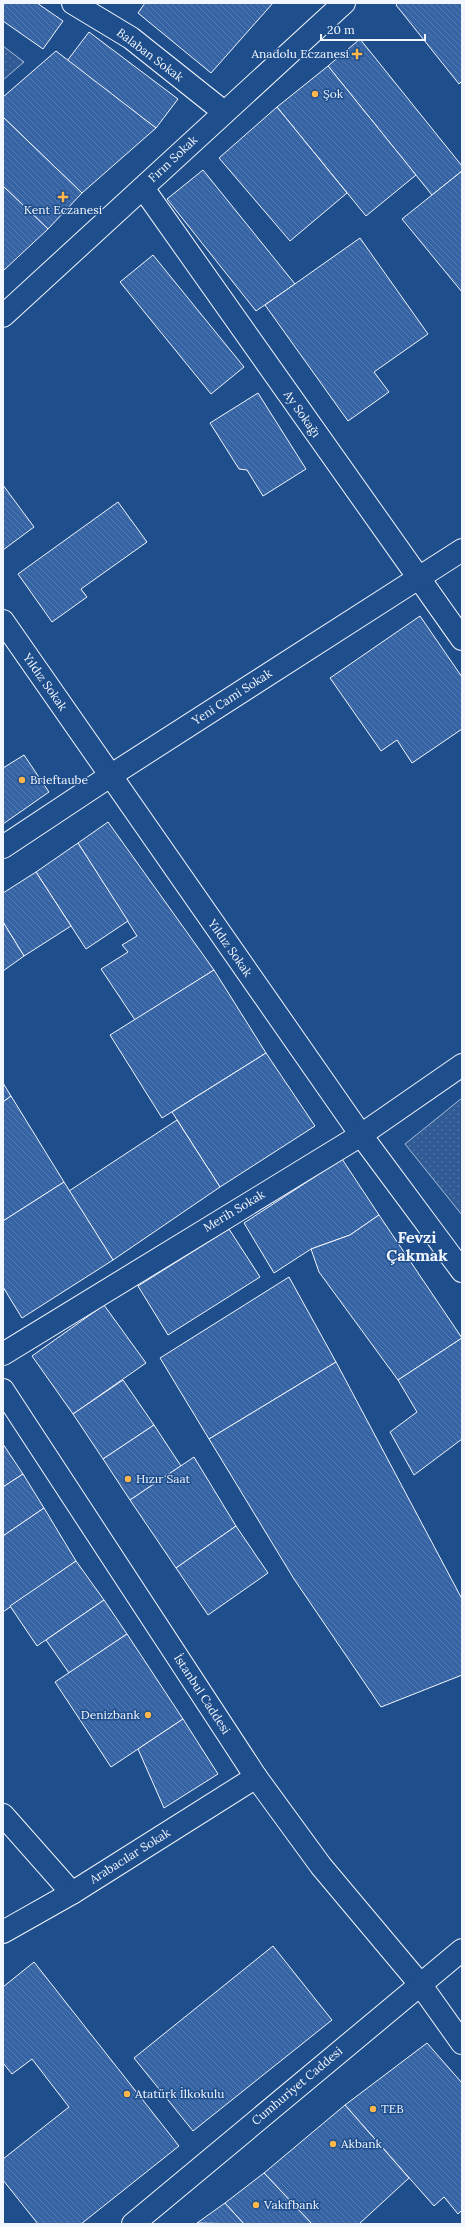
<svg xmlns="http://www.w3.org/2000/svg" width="465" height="2227" font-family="Lora,serif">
<defs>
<pattern id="green-dots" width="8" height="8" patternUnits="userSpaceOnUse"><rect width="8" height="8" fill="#305b95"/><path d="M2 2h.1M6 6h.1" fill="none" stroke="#4e73a5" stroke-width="1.8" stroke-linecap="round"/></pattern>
<pattern id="building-back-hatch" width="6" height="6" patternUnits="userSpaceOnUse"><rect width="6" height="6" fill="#3563a3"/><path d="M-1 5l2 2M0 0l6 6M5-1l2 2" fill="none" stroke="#537ab1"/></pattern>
</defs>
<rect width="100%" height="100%" fill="#1f4e8c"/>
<g fill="url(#green-dots)" stroke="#a8bbd7">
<polygon points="3,46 24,62 3,80"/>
<polygon points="462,1098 462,1215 405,1144"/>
</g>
<g fill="url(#building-back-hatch)" stroke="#f2f6ff">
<polygon points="3,3 37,3 63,21 43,49 3,21"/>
<polygon points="145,3 273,3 211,73 138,13"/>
<polygon points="398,3 462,3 462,81 459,84 396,5"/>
<polygon points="89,32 178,99 156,128 67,61"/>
<polygon points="360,39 462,166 462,171 432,195 328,66"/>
<polygon points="56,51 156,128 82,193 3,117 3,97"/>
<polygon points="328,66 416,175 366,216 277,107"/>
<polygon points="277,107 347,193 290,241 219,158"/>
<polygon points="3,117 82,193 48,229 3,186"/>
<polygon points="203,170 295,284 256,311 167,199"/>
<polygon points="462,171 462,292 402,219"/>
<polygon points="3,186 48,229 3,271"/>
<polygon points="360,238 428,334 374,372 389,392 348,421 265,305"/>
<polygon points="153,255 244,367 211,394 120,282"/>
<polygon points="258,393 306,469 263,496 247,470 239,469 210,423"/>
<polygon points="3,485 34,527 3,550"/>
<polygon points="118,502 147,542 81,589 87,597 52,622 18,574"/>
<polygon points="420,616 462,677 462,729 412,763 397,740 381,751 330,678"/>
<polygon points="24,755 49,792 3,824 3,768"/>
<polygon points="108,822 214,970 135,1020 101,969 128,952 122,945 137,936 78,843"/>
<polygon points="78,843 128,921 86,949 36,872"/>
<polygon points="36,872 71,926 24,956 3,922 3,893"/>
<polygon points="3,922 24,956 3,971"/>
<polygon points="214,970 266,1053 162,1118 110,1035"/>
<polygon points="266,1053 315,1126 220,1187 172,1112"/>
<polygon points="3,1083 11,1096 3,1102"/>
<polygon points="11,1096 64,1182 3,1221 3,1102"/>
<polygon points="177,1120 220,1187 113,1260 69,1191"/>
<polygon points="342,1159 379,1215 350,1235 311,1249 274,1273 244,1223"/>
<polygon points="64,1182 113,1260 22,1318 3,1287 3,1221"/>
<polygon points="379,1215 462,1338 398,1380 319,1272 311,1249 350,1235"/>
<polygon points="229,1229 260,1277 168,1335 138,1286"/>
<polygon points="289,1277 336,1362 209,1439 160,1358"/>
<polygon points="104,1305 146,1363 73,1414 32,1356"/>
<polygon points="462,1338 462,1439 414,1475 390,1432 417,1412 398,1380"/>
<polygon points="336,1362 462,1599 462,1675 381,1707 294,1579 209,1439"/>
<polygon points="123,1380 154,1425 103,1459 73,1414"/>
<polygon points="154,1425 181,1466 130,1500 103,1459"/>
<polygon points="3,1444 23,1474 3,1487"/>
<polygon points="194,1457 236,1526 176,1568 130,1500"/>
<polygon points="23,1474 44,1508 3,1536 3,1487"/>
<polygon points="44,1508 76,1561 3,1612 3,1536"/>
<polygon points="236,1526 268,1573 208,1615 176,1568"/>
<polygon points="76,1561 104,1600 37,1646 10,1606"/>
<polygon points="104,1600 127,1634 69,1673 46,1640"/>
<polygon points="127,1634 183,1719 111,1767 55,1682"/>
<polygon points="183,1719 218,1774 164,1808 138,1749"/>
<polygon points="273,1946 332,2020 193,2131 134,2058"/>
<polygon points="34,1962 179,2146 81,2224 38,2224 3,2180 3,2159 69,2107 32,2059 12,2074 3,2063 3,1987"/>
<polygon points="427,2043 462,2083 462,2210 458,2214 444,2197 434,2206 345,2105"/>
<polygon points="345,2105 409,2178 359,2224 312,2224 264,2173"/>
<polygon points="264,2173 312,2224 244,2224 225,2203"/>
<polygon points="225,2203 244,2224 197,2223"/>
</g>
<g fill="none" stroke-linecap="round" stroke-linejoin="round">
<g stroke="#f2f6ff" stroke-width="24">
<g id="minor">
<polyline points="73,3 131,38 224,112"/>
<polyline points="143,188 462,639"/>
<polyline points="3,316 344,3"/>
<polyline points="3,621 361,1135 462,1271"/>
<polyline points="3,847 110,776 462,550"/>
<polyline points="3,1354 361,1135 462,1065"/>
<polyline points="3,1390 256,1777 321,1866 420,1984 462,2043"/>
<polyline points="3,1815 72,1893"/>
<polyline points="3,1932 72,1893 256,1777"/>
<polyline points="133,2224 462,1950"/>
</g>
</g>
<use href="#minor" stroke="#1f4e8c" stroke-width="22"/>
</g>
<g fill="#ffb74d" stroke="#1f4e8c" stroke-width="1.5">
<path d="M355 48h4v4h4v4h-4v4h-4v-4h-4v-4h4z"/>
<circle cx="315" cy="94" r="4"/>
<path d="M61 191h4v4h4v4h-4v4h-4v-4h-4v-4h4z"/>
<circle cx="22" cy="780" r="4"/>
<circle cx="128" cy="1479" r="4"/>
<circle cx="148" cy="1715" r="4"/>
<circle cx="127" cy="2094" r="4"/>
<circle cx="373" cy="2109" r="4"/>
<circle cx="333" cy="2144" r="4"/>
<circle cx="256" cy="2205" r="4"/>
</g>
<g text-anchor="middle" stroke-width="3" stroke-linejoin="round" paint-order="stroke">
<g font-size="12" fill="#f2f6ff" stroke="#1f4e8c" text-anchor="start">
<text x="349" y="58" text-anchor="end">Anadolu Eczanesi</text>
<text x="323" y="98">Şok</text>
<text x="63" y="214" text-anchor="middle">Kent Eczanesi</text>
<text x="30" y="784">Brieftaube</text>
<text x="136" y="1483">Hızır Saat</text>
<text x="140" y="1719" text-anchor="end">Denizbank</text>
<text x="135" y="2098">Atatürk İlkokulu</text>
<text x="381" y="2113">TEB</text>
<text x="341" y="2148">Akbank</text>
<text x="264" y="2209">Vakıfbank</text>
</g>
<g font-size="12" fill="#f2f6ff" stroke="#1f4e8c">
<text transform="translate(150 55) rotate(37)" y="4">Balaban Sokak</text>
<text transform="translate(173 159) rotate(-43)" y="4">Fırın Sokak</text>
<text transform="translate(302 414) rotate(55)" y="4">Ay Sokağı</text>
<text transform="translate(45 682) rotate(55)" y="4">Yıldız Sokak</text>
<text transform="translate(232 697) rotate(-33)" y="4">Yeni Cami Sokak</text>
<text transform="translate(230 948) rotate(55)" y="4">Yıldız Sokak</text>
<text transform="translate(234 1211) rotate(-31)" y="4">Merih Sokak</text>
<text transform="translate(202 1694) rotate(57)" y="4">İstanbul Caddesi</text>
<text transform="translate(130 1856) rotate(-32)" y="4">Arabacılar Sokak</text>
<text transform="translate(297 2086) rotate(-40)" y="4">Cumhuriyet Caddesi</text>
</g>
<g font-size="16" font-weight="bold" fill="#f2f6ff" stroke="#1f4e8c">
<text x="417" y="1243">Fevzi<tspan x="417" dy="18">Çakmak</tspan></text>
</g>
</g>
<rect width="465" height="2227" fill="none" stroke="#f2f6ff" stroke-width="8"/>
<path d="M321 34v6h104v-6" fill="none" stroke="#f2f6ff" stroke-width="2"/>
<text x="327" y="34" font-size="12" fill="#f2f6ff" stroke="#1f4e8c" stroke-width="3" paint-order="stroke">20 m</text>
</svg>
